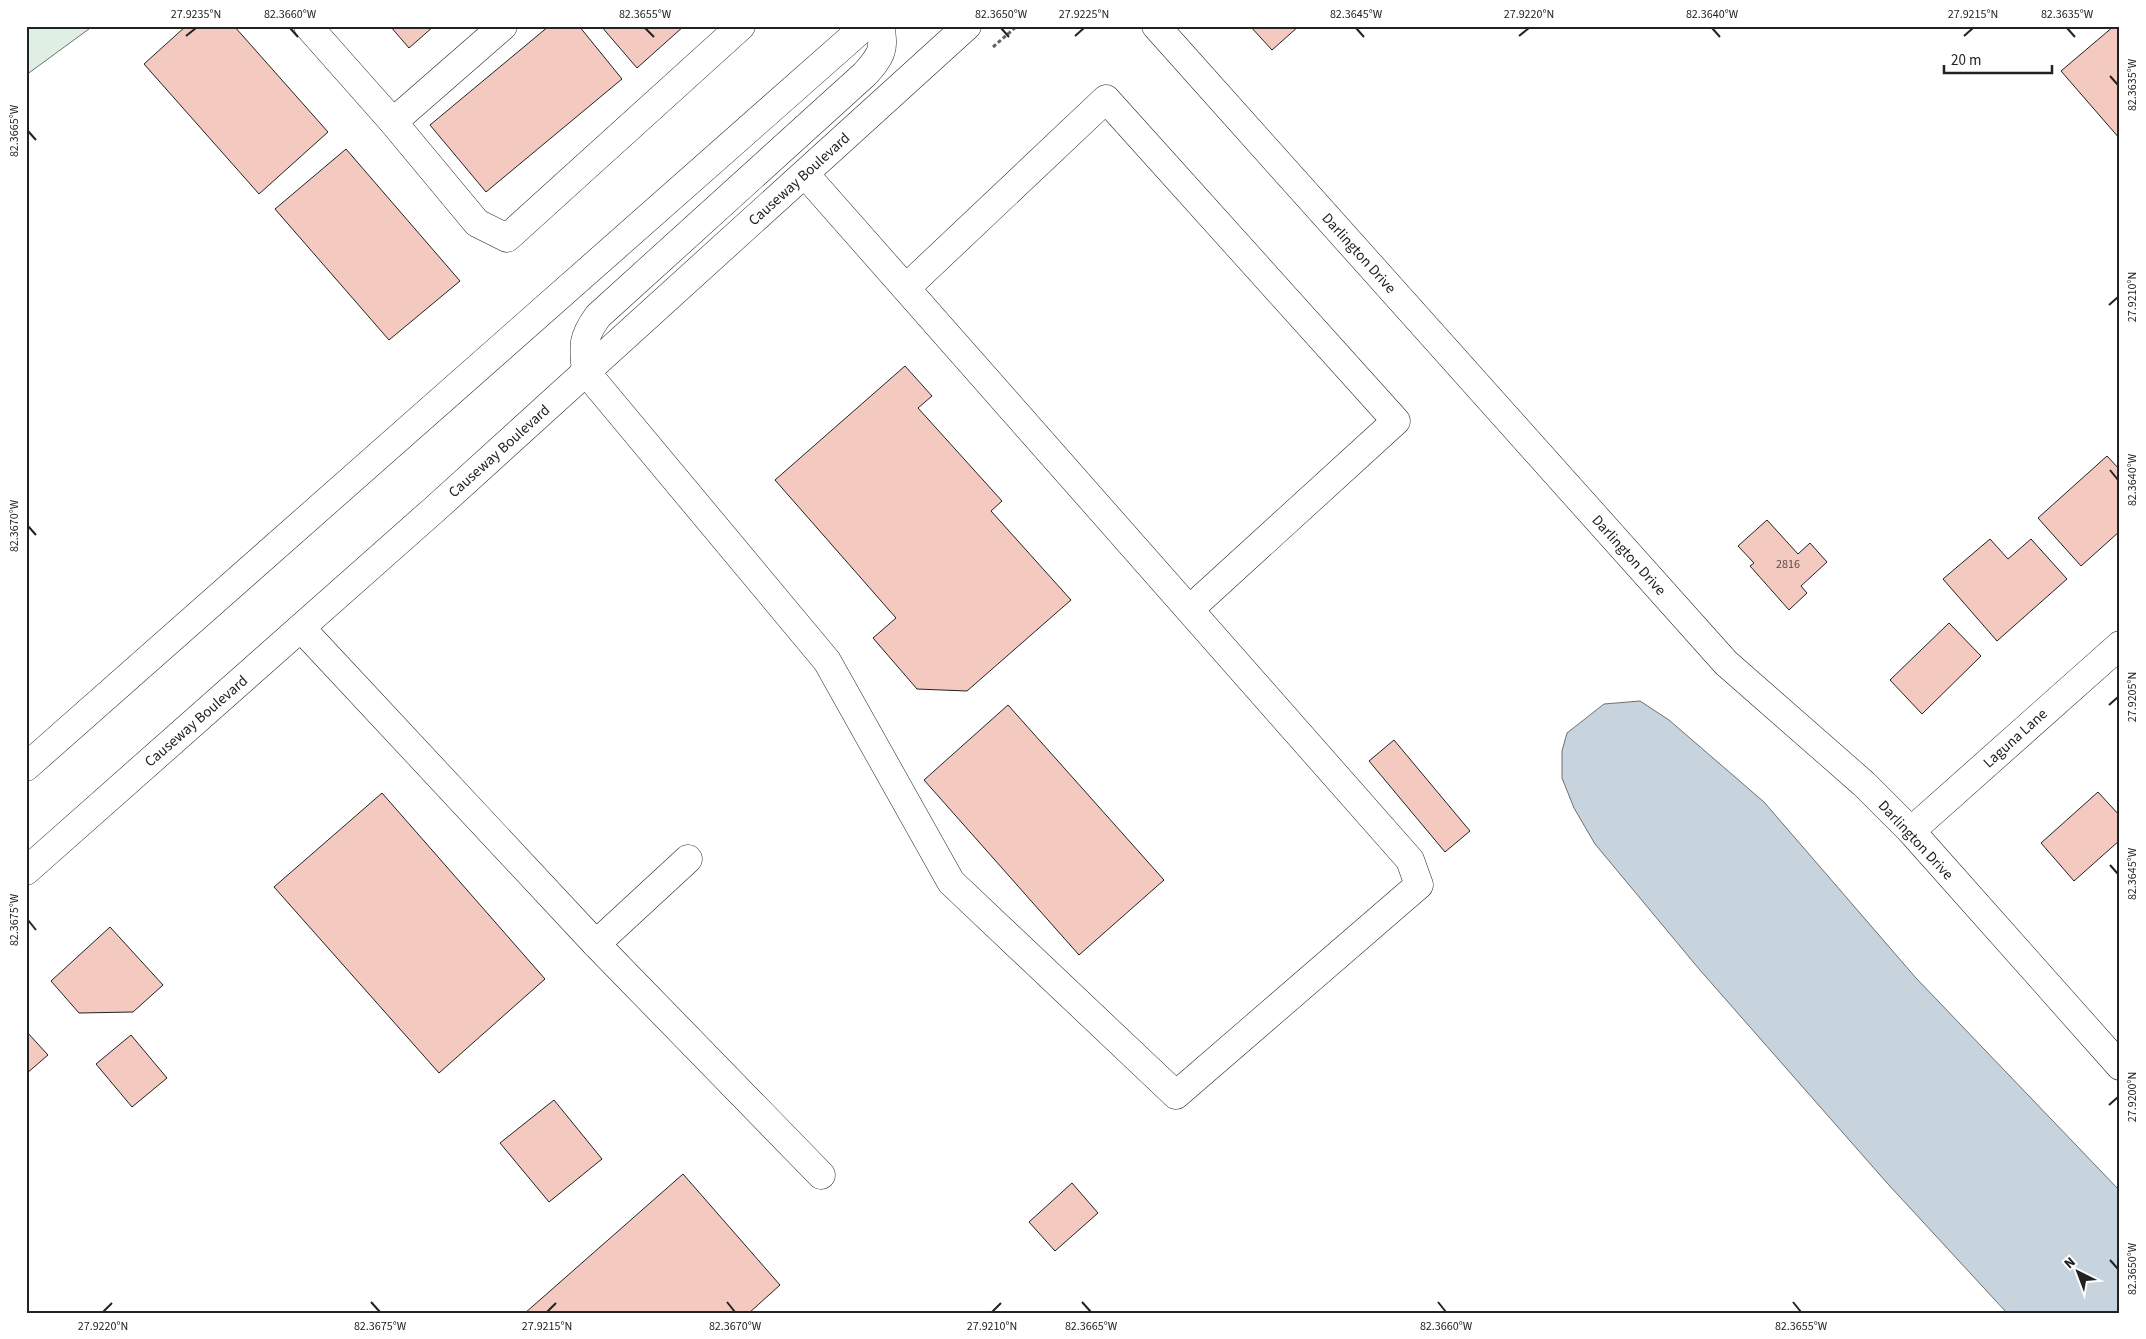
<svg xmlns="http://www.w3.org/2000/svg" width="2146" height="1339" font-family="'Source Sans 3',sans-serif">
<rect width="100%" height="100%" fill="#fff"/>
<polygon fill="#e0efe3" stroke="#6f6f6f" points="26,26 93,26 26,75"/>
<polygon fill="#c7d3dd" stroke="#6f6f6f" points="1640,701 1669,720 1764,802 1916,978 2120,1191 2120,1313 2007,1313 1887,1183 1699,969 1595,844 1574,808 1562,778 1562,751 1567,733 1604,704"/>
<g fill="#f3c9c0" stroke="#222">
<polygon points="186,26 234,26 328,132 259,194 144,64"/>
<polygon points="390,26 434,26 409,48"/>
<polygon points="549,26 579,26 622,79 486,192 430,125"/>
<polygon points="601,26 684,26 637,68"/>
<polygon points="1250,26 1299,26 1272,50"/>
<polygon points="2114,26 2120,26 2120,139 2061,71"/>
<polygon points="346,149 460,281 389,340 275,209"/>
<polygon points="905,366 932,396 918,408 1002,501 991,511 1071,600 967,691 917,689 873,638 896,618 775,480"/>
<polygon points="2107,456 2120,470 2120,531 2081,566 2038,518"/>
<polygon points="1767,520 1798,554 1810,543 1827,562 1801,586 1807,593 1789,610 1750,566 1754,563 1738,546"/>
<polygon points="1990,539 2008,559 2031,539 2067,579 1997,641 1943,579"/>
<polygon points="1949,623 1981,656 1922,714 1890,680"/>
<polygon points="1008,705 1164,880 1079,955 924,780"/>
<polygon points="1394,740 1470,831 1445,852 1369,761"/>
<polygon points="2098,792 2120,816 2120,840 2074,881 2041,843"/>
<polygon points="382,793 545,979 439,1073 274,887"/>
<polygon points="110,927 163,985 133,1012 79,1013 51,981"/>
<polygon points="26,1031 48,1055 26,1074"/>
<polygon points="131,1035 167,1078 132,1107 96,1064"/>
<polygon points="554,1100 602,1159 549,1202 500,1143"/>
<polygon points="683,1174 780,1285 749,1313 525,1313"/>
<polygon points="1072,1183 1098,1213 1055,1251 1029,1222"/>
</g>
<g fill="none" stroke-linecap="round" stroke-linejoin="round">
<g stroke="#222" stroke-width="29">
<g id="minor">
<polyline points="308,26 393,122 477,223 507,238 741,26"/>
<polyline points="1156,26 1726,663 1864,784 1911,831 2120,1066"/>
<polyline points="393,122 503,26"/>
<polyline points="906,288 1106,99 1396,421 1190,609"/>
<polyline points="586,372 827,661 951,882 1176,1095 1419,885 1410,860 805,174"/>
<polyline points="301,628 596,944 821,1175"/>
<polyline points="1911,831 2120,645"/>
<polyline points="596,944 688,859"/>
</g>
</g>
<g stroke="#222" stroke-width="29">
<g id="major">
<path d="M 586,372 C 583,346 582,338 598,316 L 865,74 C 880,57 886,50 880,26"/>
<polyline points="26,767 865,26"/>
<polyline points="26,871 436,508 967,26"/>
</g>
</g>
<polyline stroke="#646464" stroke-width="3" stroke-dasharray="4 2.5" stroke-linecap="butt" points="993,47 1017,26"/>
<use href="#minor" stroke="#fff" stroke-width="28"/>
<use href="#major" stroke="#fff" stroke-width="28"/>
</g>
<path fill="none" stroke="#222" stroke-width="2" d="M 290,28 L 298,37M 645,28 L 654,37M 1001,28 L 1009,37M 1356,28 L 1364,37M 1712,28 L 1720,37M 2067,28 L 2075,37M 186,36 L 196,28M 1075,36 L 1084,28M 1519,36 L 1529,28M 1964,36 L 1973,28M 2110,76 L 2118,85M 28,131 L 36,140M 2109,305 L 2118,297M 2110,470 L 2118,480M 28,526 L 36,535M 2109,705 L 2118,697M 2110,865 L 2118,874M 28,920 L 36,930M 2109,1105 L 2118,1097M 2110,1260 L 2118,1269M 371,1302 L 380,1312M 727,1302 L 735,1312M 1082,1302 L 1091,1312M 1438,1302 L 1446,1312M 1793,1302 L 1801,1312M 103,1312 L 112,1303M 547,1312 L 556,1303M 992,1312 L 1001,1303"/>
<g text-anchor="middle" stroke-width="4" stroke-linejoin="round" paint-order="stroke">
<g font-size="12" fill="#564c4a">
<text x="1788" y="568">2816</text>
</g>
<g font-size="15" fill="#222" stroke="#fff">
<text transform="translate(799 179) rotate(-42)" y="5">Causeway Boulevard</text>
<text transform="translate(1359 253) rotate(48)" y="5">Darlington Drive</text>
<text transform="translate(499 451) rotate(-42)" y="5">Causeway Boulevard</text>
<text transform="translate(1629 555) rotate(48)" y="5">Darlington Drive</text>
<text transform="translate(196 721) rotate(-41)" y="5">Causeway Boulevard</text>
<text transform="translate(2015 738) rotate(-42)" y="5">Laguna Lane</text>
<text transform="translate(1916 840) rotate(47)" y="5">Darlington Drive</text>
</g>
</g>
<rect width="2146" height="1339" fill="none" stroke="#ffffff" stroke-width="55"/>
<g transform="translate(2078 1272) rotate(318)" stroke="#ffffff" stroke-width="4" paint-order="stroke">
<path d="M0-4L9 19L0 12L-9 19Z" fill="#222222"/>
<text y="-8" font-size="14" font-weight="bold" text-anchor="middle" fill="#222222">N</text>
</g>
<path d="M1944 65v8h108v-8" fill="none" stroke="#222222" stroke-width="2.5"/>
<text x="1951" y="65" font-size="15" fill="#222222" stroke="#ffffff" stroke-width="4" paint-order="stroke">20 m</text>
<rect x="28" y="28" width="2090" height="1284" fill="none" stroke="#222" stroke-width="2"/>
<g font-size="12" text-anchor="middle" fill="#222">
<text x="196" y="18">27.9235°N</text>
<text x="290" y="18">82.3660°W</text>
<text x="645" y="18">82.3655°W</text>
<text x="1001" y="18">82.3650°W</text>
<text x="1084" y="18">27.9225°N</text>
<text x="1356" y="18">82.3645°W</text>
<text x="1529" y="18">27.9220°N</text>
<text x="1712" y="18">82.3640°W</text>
<text x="1973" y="18">27.9215°N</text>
<text x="2067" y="18">82.3635°W</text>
<text transform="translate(2132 85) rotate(-90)" y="4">82.3635°W</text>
<text transform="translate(14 131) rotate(-90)" y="4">82.3665°W</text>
<text transform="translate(2132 297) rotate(-90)" y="4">27.9210°N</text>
<text transform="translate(2132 480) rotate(-90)" y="4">82.3640°W</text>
<text transform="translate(14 526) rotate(-90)" y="4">82.3670°W</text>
<text transform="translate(2132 697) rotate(-90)" y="4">27.9205°N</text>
<text transform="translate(2132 874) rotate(-90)" y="4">82.3645°W</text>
<text transform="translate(14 920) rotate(-90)" y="4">82.3675°W</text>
<text transform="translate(2132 1097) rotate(-90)" y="4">27.9200°N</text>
<text transform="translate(2132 1269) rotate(-90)" y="4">82.3650°W</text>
<text x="103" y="1330">27.9220°N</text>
<text x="380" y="1330">82.3675°W</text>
<text x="547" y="1330">27.9215°N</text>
<text x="735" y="1330">82.3670°W</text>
<text x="992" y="1330">27.9210°N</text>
<text x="1091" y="1330">82.3665°W</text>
<text x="1446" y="1330">82.3660°W</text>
<text x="1801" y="1330">82.3655°W</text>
</g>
</svg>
